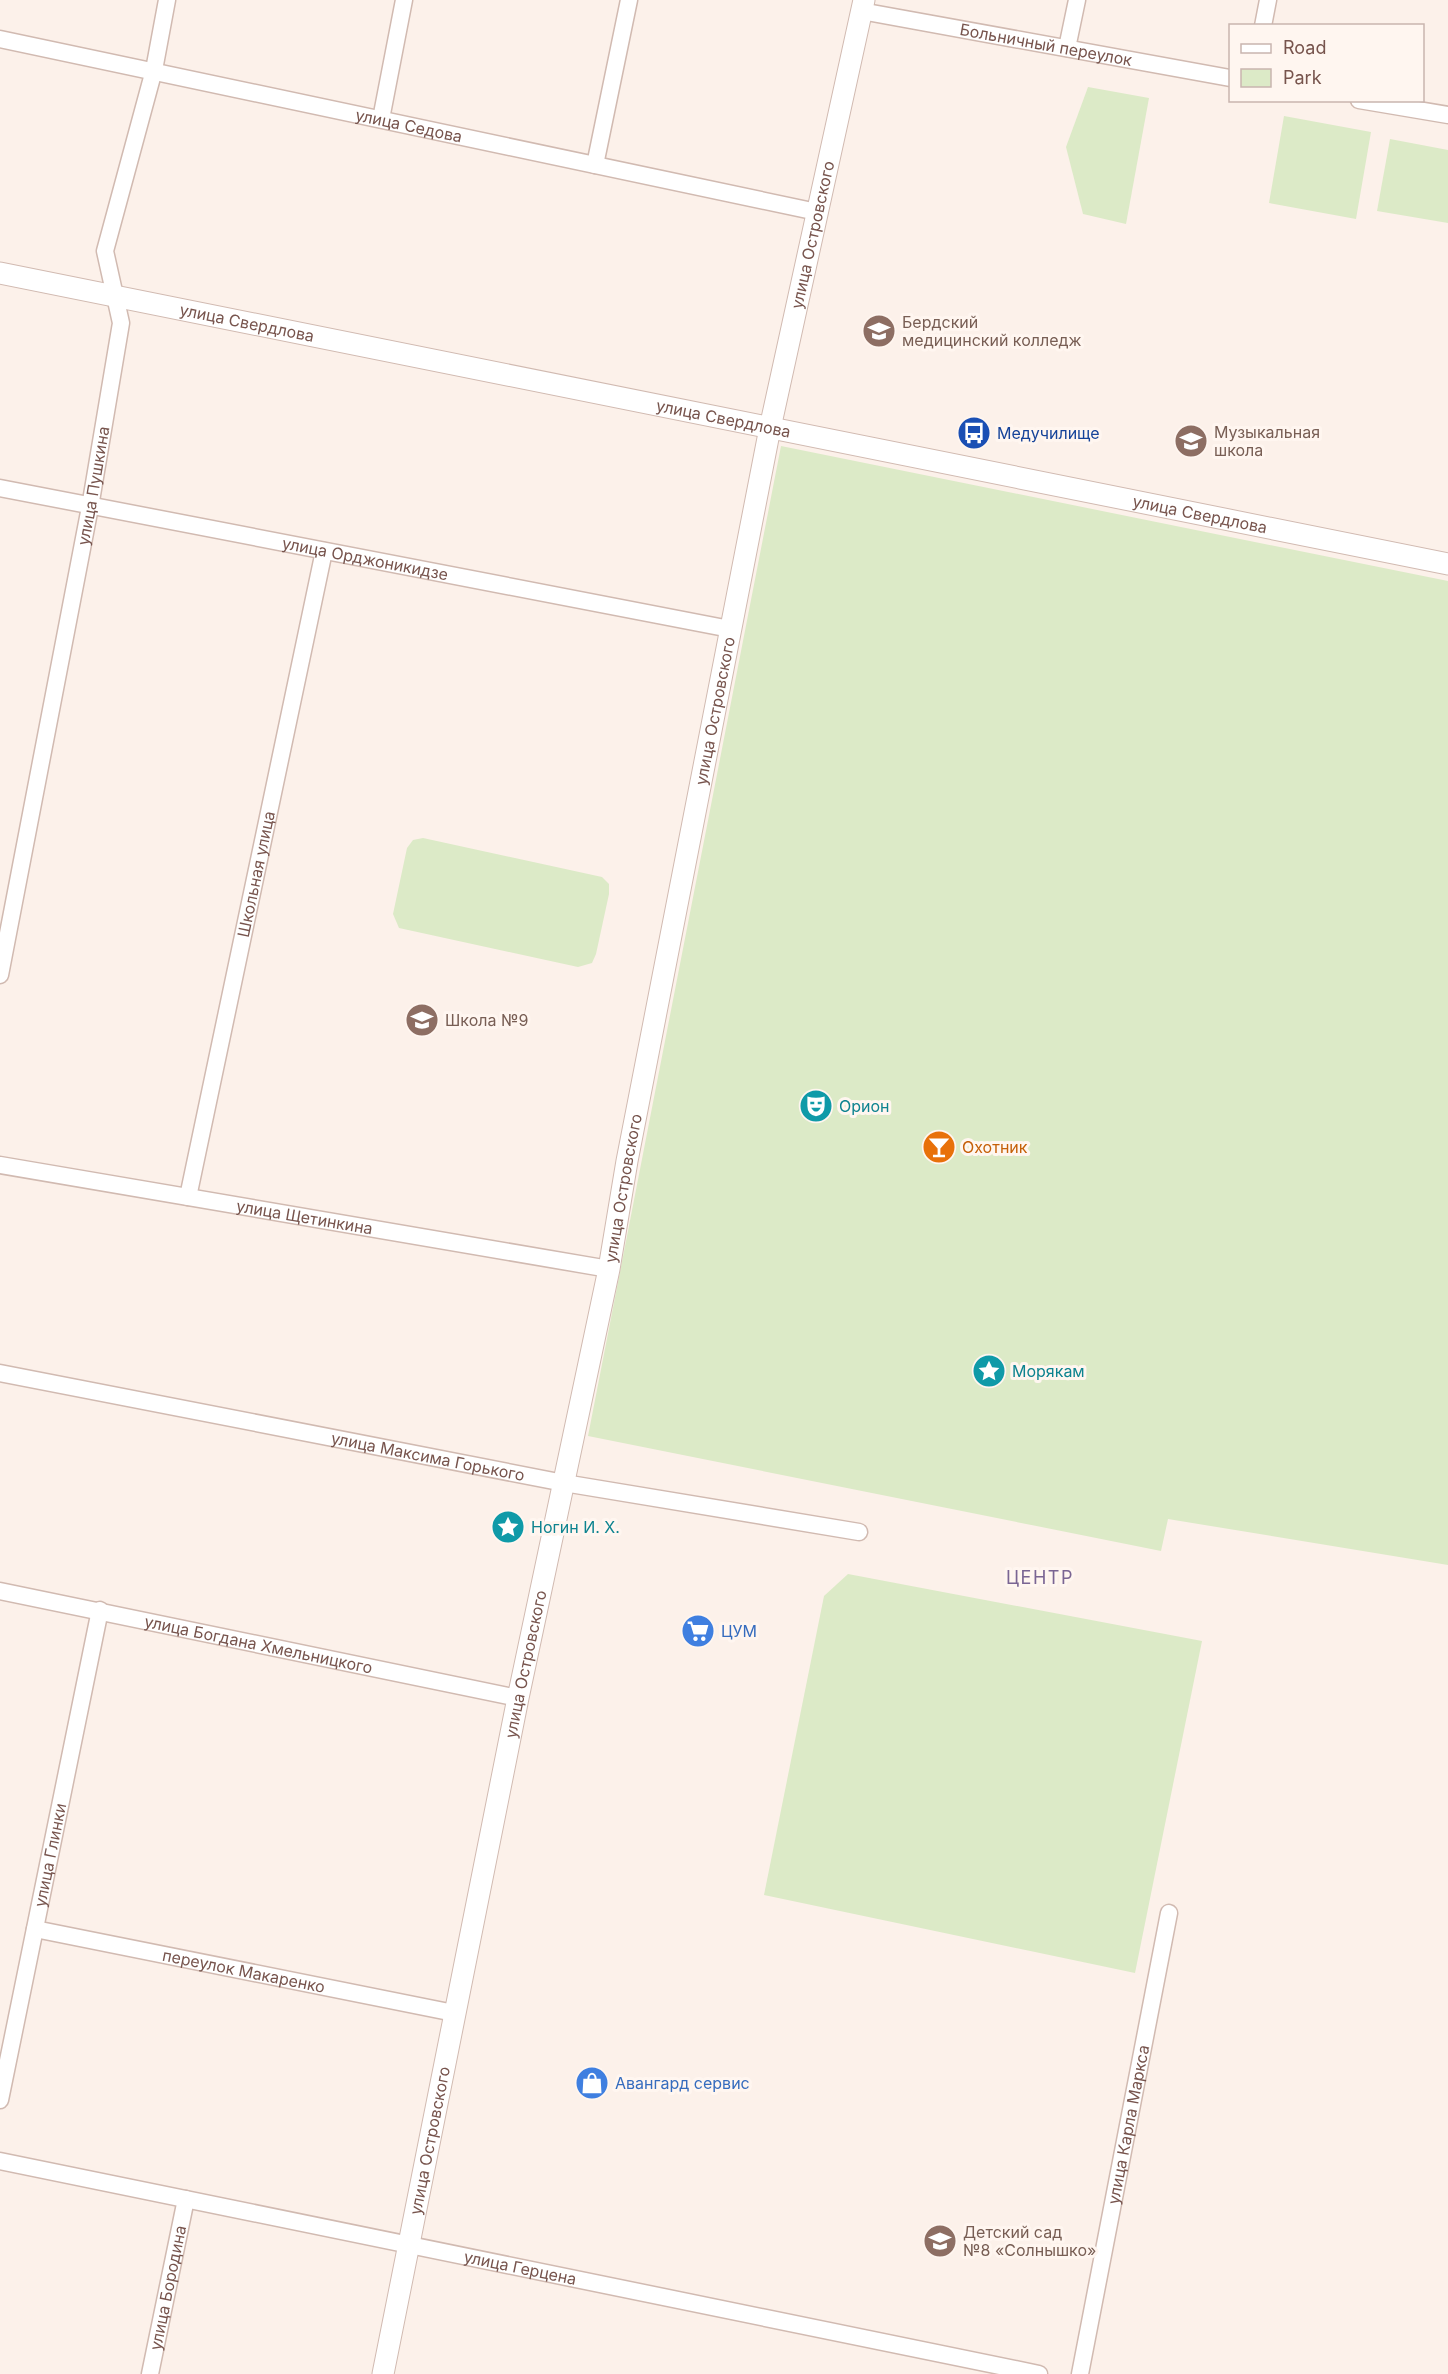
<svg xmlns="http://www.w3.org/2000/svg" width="1448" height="2374" font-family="Inter,sans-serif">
<rect width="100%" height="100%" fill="#fcf1ea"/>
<g fill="#dceac7">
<polygon points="1088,87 1149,98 1126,224 1083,214 1066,147"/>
<polygon points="1284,116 1371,132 1356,219 1269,203"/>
<polygon points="1390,139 1448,150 1448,223 1377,211"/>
<polygon points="781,446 1448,581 1448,1565 1168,1519 1161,1551 588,1436"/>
<polygon points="423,838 602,877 609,884 609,894 596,954 592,963 578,967 399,928 393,914 407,848 413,840"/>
<polygon points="848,1574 1202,1641 1135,1973 764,1895 824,1596"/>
</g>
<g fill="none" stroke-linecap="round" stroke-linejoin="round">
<g stroke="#d1bab1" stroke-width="19">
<g id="minor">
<path id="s1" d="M 861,11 L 1230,78"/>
<polyline points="1263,26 1268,0"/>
<path id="s2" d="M 0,39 L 817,212"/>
<polyline points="1067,48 1077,0"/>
<polyline points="1359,100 1448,115"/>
<polyline points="381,119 404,0"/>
<polyline points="595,165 629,0"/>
<path id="s3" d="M 0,488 L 730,629"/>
<path id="s4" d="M 0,975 L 90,507 L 121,323 L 105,251 L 154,70 L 167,0"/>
<path id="s5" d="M 0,1165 L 609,1269"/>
<path id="s6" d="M 188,1197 L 324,551"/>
<path id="s7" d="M 0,1373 L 564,1483 L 859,1532"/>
<path id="s8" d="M 0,1591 L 518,1698"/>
<path id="s9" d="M 35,1929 L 454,2013"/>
<path id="s10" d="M 0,2100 L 100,1610"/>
<path id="s11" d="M 0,2161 L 1039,2374"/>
<path id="s12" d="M 150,2374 L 186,2199"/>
<path id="s13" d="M 1080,2374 L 1169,1913"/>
</g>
</g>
<g stroke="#d1bab1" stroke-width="23">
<g id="tertiary">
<path id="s14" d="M 0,273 L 1448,564"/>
<path id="s15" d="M 383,2374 L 518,1698 L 609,1269 L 627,1161 L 770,428 L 864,0"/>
</g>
</g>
<use href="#minor" stroke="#fff" stroke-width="16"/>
<use href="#tertiary" stroke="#fff" stroke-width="21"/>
</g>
<defs>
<g id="university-disc" transform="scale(1.725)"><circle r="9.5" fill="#8d6e63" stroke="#fff6f0"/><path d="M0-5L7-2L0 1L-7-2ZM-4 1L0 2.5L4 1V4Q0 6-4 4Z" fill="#fff"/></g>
<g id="bus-disc" transform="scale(1.725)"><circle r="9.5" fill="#1a4fb4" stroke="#fff6f0"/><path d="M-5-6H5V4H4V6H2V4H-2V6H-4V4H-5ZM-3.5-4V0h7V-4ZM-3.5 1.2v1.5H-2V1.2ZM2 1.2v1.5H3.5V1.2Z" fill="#fff"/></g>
<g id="school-disc" transform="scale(1.725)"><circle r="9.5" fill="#8d6e63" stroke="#fff6f0"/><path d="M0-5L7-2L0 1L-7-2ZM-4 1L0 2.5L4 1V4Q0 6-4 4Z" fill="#fff"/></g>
<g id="theatre-disc" transform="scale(1.725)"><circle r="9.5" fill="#0f9aa8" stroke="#fff6f0"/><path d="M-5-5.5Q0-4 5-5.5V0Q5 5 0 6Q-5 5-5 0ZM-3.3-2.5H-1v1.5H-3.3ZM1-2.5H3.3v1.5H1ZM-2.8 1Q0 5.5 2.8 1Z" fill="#fff"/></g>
<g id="bar-disc" transform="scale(1.725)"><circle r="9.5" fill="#e8710a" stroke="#fff6f0"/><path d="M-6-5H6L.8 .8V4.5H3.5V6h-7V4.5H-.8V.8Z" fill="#fff"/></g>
<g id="sight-disc" transform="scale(1.725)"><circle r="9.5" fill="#0f9aa8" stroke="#fff6f0"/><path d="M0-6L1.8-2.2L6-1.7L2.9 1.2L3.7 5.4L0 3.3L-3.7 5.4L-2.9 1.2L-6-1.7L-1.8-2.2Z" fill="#fff"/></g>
<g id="supermarket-disc" transform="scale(1.725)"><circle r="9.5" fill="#3f7fe0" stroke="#fff6f0"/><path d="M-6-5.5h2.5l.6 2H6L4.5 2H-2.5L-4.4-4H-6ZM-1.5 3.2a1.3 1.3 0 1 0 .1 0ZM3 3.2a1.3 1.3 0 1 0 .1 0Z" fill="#fff"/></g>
<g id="shop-disc" transform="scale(1.725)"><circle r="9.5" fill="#3f7fe0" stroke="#fff6f0"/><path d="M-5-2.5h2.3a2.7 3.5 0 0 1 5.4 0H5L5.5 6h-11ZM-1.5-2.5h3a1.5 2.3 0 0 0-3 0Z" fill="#fff"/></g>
</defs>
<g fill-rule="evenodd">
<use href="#university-disc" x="879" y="331"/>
<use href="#bus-disc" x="974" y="433"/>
<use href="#school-disc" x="1191" y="441"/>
<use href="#school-disc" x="422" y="1020"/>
<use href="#theatre-disc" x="816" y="1106"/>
<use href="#bar-disc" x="939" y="1147"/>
<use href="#sight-disc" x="989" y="1371"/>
<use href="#sight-disc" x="508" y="1527"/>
<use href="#supermarket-disc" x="698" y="1631"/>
<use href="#shop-disc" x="592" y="2083"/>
<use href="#school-disc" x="940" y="2241"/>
</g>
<g text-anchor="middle" stroke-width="6" stroke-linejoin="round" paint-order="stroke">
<g font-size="16" fill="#77544d" stroke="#fff6f0">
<text dy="6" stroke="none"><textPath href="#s1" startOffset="188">Больничный переулок</textPath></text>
<text dy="6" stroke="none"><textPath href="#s2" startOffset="418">улица Седова</textPath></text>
<text dy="6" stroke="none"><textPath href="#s15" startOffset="2182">улица Островского</textPath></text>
<text dy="6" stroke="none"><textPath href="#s14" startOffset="252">улица Свердлова</textPath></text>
<text dy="6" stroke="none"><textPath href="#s14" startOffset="738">улица Свердлова</textPath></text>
<text dy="6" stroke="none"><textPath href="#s4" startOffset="498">улица Пушкина</textPath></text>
<text dy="6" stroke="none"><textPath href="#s14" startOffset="1224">улица Свердлова</textPath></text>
<text dy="6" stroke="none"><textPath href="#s3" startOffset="372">улица Орджоникидзе</textPath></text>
<text dy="6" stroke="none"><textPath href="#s15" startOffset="1696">улица Островского</textPath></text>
<text dy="6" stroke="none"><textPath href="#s6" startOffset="330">Школьная улица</textPath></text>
<text dy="6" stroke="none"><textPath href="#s15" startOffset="1210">улица Островского</textPath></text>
<text dy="6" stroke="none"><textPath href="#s5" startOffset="309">улица Щетинкина</textPath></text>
<text dy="6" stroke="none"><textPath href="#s7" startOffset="436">улица Максима Горького</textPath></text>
<text dy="6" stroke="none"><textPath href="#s8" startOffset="264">улица Богдана Хмельницкого</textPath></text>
<text dy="6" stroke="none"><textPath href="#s15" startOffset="724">улица Островского</textPath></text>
<text dy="6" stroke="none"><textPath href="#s10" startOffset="250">улица Глинки</textPath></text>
<text dy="6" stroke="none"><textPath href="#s9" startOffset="213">переулок Макаренко</textPath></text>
<text dy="6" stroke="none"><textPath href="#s13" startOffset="254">улица Карла Маркса</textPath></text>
<text dy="6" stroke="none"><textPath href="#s15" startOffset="238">улица Островского</textPath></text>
<text dy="6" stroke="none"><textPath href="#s11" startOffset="531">улица Герцена</textPath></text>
<text dy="6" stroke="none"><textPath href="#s12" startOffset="88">улица Бородина</textPath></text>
</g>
<g font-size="16" fill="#785e54" stroke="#fff6f0" text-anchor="start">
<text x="902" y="328">Бердский<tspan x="902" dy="18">медицинский колледж</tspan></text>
<text x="1214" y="438">Музыкальная<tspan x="1214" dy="18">школа</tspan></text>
<text x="445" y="1026">Школа №9</text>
<text x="963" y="2238">Детский сад<tspan x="963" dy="18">№8 «Солнышко»</tspan></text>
</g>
<g font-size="16" fill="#164399" stroke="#fff6f0" text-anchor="start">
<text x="997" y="439">Медучилище</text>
</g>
<g font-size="16" fill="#0d838f" stroke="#fff6f0" text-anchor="start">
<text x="839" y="1112">Орион</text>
<text x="1012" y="1377">Морякам</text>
<text x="531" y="1533">Ногин И. Х.</text>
</g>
<g font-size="16" fill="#c56008" stroke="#fff6f0" text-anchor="start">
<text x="962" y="1153">Охотник</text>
</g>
<g font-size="16" fill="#366cbe" stroke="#fff6f0" text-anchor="start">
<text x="721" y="1637">ЦУМ</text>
<text x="615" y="2089">Авангард сервис</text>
</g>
<g font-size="18" letter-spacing="1.5" fill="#7a6593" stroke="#fff6f0">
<text x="1040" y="1584">ЦЕНТР</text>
</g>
</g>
<rect x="1229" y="24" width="195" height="78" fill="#fff6f0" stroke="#c9b5af" stroke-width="1.5"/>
<rect x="1241" y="44" width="30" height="9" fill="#ffffff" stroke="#c9b5af" stroke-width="1.5"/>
<text x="1283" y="54" font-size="18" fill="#77544d">Road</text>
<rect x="1241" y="69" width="30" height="18" fill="#dceac7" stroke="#c9b5af" stroke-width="1.5"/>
<text x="1283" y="84" font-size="18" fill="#77544d">Park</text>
</svg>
